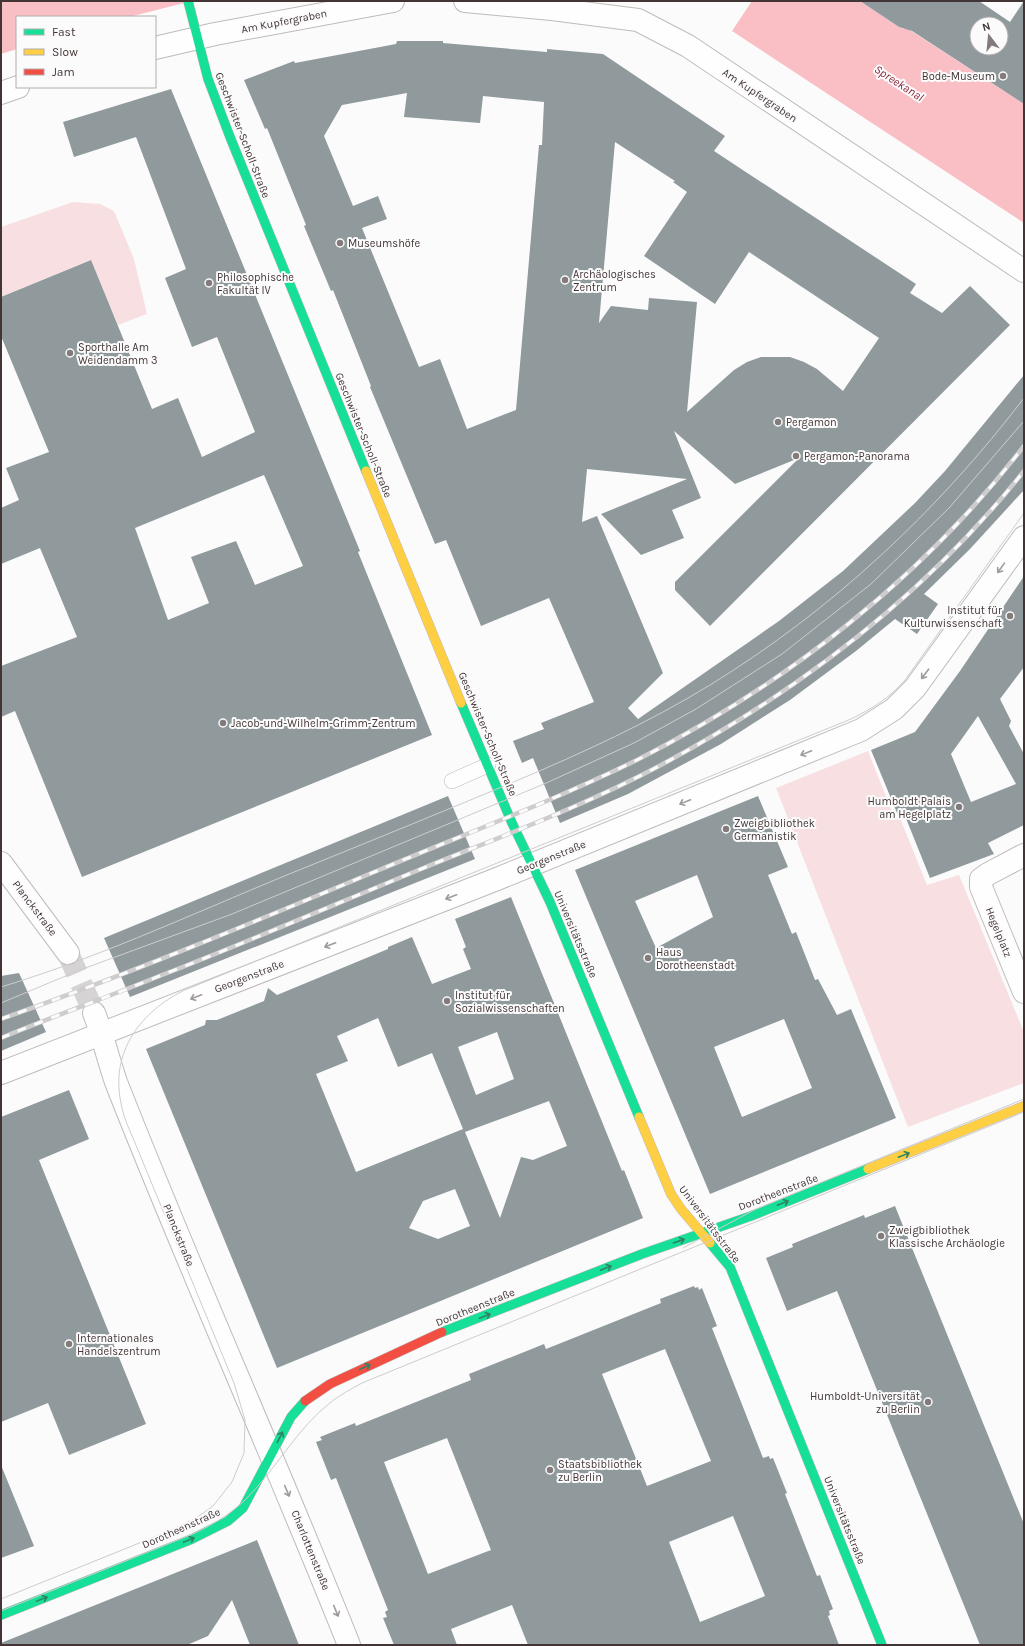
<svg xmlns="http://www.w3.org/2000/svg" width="1025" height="1646" font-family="Karla,sans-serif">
<rect width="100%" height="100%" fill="#fbfbfb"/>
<g fill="#f8e0e2">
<polygon points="73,202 100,204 114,211 134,259 147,314 118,325 90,260 1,297 1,227"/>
<polygon points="868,751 895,819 900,818 927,885 959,875 1024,1032 1024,1083 908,1127 776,788"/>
</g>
<g fill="#fabec5">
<polygon points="1,1 192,1 129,17 17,17 17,49 1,54"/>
<polygon points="711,1 860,1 899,27 904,29 905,27 1024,104 1024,223 732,31 739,19"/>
</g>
<polygon fill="#fbfbfb" points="709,1 752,1 732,31 731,30 737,20"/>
<g fill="#909a9d" fill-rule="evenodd">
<path d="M 860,1 L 979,1 L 1010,22 L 1024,1 L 1024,104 L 912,31 L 899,27 ZM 977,24 L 1001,24 L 1001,48 L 977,48 Z"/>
<path d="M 397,41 L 443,41 L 443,43 L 547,52 L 547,49 L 603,54 L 725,136 L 714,151 L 916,284 L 910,293 L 942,313 L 970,286 L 1010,325 L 710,626 L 675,590 L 675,582 L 799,458 L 735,484 L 674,431 L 701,498 L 672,510 L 684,538 L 641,555 L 601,514 L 687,479 L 587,469 L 582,522 L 597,516 L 663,673 L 628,708 L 638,719 L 779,621 L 843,571 L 915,503 L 945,471 L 1024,375 L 1024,490 L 970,549 L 924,594 L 938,604 L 917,634 L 895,619 L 856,651 L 790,700 L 721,744 L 628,794 L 560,823 L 533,758 L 522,763 L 513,741 L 544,729 L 541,723 L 594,702 L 549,598 L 481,626 L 446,540 L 435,544 L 370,387 L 371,386 L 333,290 L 331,291 L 304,226 L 306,225 L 267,128 L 265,129 L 244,80 L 294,61 L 295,63 L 396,44 ZM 407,93 L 404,117 L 480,123 L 483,96 L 544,102 L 542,145 L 539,145 L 516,410 L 467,429 L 440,359 L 419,367 L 362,228 L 387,219 L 378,196 L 353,206 L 324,136 L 342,105 ZM 615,142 L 675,181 L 673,182 L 687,192 L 644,256 L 715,304 L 749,252 L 879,338 L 843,391 L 817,369 L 804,362 L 790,357 L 761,357 L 747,362 L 734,370 L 687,412 L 697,302 L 649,298 L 648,310 L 611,306 L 599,323 Z"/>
<path d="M 171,89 L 360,551 L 358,552 L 432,735 L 82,877 L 15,711 L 1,717 L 1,666 L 77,637 L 40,548 L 1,564 L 1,508 L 19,500 L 6,468 L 49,452 L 1,336 L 1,297 L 91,260 L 152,409 L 178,398 L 202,457 L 255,432 L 217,337 L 192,347 L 165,278 L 186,269 L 136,137 L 74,157 L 63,122 ZM 264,475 L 303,566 L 255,585 L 236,541 L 191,557 L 209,603 L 168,620 L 135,528 Z"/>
<path d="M 1024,576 L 1024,667 L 1000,699 L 1011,721 L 1009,726 L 1024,754 L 1024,825 L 988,843 L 994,854 L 930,878 L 903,811 L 897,813 L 871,750 L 915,732 L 960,671 ZM 978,716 L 1016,784 L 971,802 L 951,754 Z"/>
<polygon points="448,796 475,859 130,997 104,938"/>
<path d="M 758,796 L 788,867 L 768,875 L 792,934 L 796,932 L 815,980 L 818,979 L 837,1015 L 851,1009 L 896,1118 L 710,1194 L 575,870 ZM 697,875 L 713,917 L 656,948 L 635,901 ZM 784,1019 L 812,1088 L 742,1117 L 714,1047 Z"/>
<path d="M 511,897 L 622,1171 L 624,1170 L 643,1218 L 277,1368 L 146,1049 L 205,1025 L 206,1020 L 217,1020 L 264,1001 L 268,988 L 277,995 L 388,949 L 388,947 L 412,937 L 432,984 L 471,969 L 463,949 L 466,947 L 455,919 ZM 378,1018 L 398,1067 L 432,1053 L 463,1129 L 356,1172 L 316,1074 L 348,1061 L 337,1036 ZM 497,1032 L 514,1079 L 476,1095 L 458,1047 ZM 549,1101 L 567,1146 L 533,1160 L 521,1157 L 500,1218 L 465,1132 ZM 455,1189 L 470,1226 L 438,1239 L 409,1228 L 423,1201 Z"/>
<polygon points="19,973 46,1032 1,1051 1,976"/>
<polygon points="69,1090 89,1139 39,1160 146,1424 69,1455 48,1403 1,1422 1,1117"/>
<polygon points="895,1206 1024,1524 1024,1645 980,1645 837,1291 787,1311 766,1258 793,1247 792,1244 864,1215 865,1218"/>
<path d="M 694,1286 L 695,1288 L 698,1287 L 699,1290 L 702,1288 L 717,1326 L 712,1328 L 763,1458 L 769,1456 L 770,1459 L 773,1458 L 787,1493 L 785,1494 L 817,1576 L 820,1575 L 833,1609 L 829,1611 L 830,1615 L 828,1616 L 839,1645 L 528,1645 L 512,1605 L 451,1629 L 457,1645 L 394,1645 L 383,1618 L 387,1617 L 385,1612 L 388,1610 L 336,1478 L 331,1480 L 316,1442 L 322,1440 L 320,1437 L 355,1423 L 356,1426 L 471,1380 L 469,1374 L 544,1344 L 546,1349 L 661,1303 L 660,1299 ZM 665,1349 L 711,1461 L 647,1486 L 602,1374 ZM 447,1438 L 491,1550 L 428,1574 L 384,1462 ZM 733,1516 L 765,1596 L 700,1622 L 669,1542 Z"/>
<polygon points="1,1465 34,1546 1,1558"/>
<polygon points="257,1540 299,1645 250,1645 232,1600 208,1636 187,1645 1,1645 1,1643"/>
</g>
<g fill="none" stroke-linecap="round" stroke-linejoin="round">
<polyline stroke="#d6d3d4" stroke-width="22" stroke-dasharray="22 11" stroke-linecap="butt" points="68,953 94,1013"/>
<g stroke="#c1babb" stroke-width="16">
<polyline id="lane" points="452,781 488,765"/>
</g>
<g stroke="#c1babb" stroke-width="24">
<g id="street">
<polyline points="465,1 552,9 638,20 688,46 1024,271"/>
<polyline points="155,48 215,34 393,1"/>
<polyline points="1,93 18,87"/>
<polyline points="1024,855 988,874 981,879 981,887 1024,992"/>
<polyline points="1,863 68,953"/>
<path d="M 94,1013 C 103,1036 108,1059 116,1082 C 190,1271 274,1456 349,1645"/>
<polyline points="1,1073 497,879 861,730 894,709 915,688 1024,537"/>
</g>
</g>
<g stroke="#c1babb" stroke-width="10">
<g id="fast">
<polyline points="188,1 208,79 230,137 366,471"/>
<polyline points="461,703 512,823 550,902 639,1117"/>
<polyline points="710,1243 730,1267 882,1645"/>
<polyline points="442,1332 642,1254 751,1216 868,1169"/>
<polyline points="1,1615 192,1539 228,1521 243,1508 291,1417 305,1401"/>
</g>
</g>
<g stroke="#c1babb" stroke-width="10">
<g id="slow">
<polyline points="366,471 461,703"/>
<polyline points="639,1117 671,1194 681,1209 710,1243"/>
<polyline points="868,1169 1024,1106"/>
</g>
</g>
<g stroke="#c1babb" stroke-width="10">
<polyline id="jam" points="305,1401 330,1384 442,1332"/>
</g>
<use href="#lane" stroke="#fefefe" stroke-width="15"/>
<use href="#street" stroke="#fefefe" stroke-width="22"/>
<use href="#fast" stroke="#16e098" stroke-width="9"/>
<use href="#slow" stroke="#ffcf43" stroke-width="9"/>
<use href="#jam" stroke="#f24e42" stroke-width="9"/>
<g stroke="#cecccd" stroke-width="1">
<path d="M 1,987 C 107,955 207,907 309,866 C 378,838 447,810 516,781 C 582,753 648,723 710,685 C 832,610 937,512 1024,398"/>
<polyline points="1,1003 80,970 232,914 544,784 634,743 696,709 782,654 871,584 949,508 1024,421"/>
<polyline points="683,1248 754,1210 1024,1099"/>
<path d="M 1,1599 L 169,1531 L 196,1518 L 213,1506 L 232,1482 L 244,1453 L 245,1420 L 234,1383 L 133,1138 C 128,1127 123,1115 121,1103 C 110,1052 141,1011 185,990 L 851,719 C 871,709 890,698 905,680 L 1024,513"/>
<path d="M 1,1611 L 193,1534 C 212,1525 229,1515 244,1501 C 276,1470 296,1429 331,1402 C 340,1395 351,1389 362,1383 L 1024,1112"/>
</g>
<g stroke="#cecccd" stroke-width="4.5">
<g id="rail">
<path d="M 1,1019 C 129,974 254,922 379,870 C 465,834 553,801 637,760 C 785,685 922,578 1024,446"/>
<path d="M 1,1038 C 54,1016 108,997 162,975 C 250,941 338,903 426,867 C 505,835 586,805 661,765 C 799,691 926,594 1024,471"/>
</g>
</g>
<use href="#rail" stroke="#fbfbfb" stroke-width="3" stroke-dasharray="9" stroke-linecap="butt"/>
</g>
<defs><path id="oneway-shaft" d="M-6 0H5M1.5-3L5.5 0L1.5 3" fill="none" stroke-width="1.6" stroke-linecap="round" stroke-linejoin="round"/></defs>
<g stroke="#a09a9a">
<use href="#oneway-shaft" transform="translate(1001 568) rotate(126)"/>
<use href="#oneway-shaft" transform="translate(925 674) rotate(127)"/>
<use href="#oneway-shaft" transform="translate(806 753) rotate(158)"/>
<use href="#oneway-shaft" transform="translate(685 802) rotate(158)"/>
<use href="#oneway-shaft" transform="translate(451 897) rotate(159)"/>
<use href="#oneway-shaft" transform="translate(330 945) rotate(159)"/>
<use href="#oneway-shaft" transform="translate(196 997) rotate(159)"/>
<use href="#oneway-shaft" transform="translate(287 1491) rotate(67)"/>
<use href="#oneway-shaft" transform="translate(336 1611) rotate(68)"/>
</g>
<g stroke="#2f8262">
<use href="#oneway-shaft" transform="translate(904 1155) rotate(-22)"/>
<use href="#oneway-shaft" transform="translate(783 1203) rotate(-22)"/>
<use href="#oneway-shaft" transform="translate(679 1241) rotate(-19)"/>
<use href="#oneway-shaft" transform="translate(606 1268) rotate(-22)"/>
<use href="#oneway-shaft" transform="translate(485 1316) rotate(-22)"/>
<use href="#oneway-shaft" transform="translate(365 1367) rotate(-25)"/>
<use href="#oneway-shaft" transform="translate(280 1437) rotate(-63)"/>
<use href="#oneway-shaft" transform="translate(189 1540) rotate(-23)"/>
<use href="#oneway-shaft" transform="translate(42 1599) rotate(-22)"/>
</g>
<g fill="#837a7b" stroke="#fbfbfb" stroke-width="1.5">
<circle cx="1003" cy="76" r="4"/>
<circle cx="340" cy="243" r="4"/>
<circle cx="565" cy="280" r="4"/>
<circle cx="209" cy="283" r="4"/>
<circle cx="70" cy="353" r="4"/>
<circle cx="778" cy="422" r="4"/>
<circle cx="796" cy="456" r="4"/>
<circle cx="1010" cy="616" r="4"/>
<circle cx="223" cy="723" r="4"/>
<circle cx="959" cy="807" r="4"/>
<circle cx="726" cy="829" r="4"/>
<circle cx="648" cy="958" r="4"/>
<circle cx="447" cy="1001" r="4"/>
<circle cx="881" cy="1236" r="4"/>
<circle cx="69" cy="1344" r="4"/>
<circle cx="928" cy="1402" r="4"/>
<circle cx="550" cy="1470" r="4"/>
</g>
<g text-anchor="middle" stroke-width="4" stroke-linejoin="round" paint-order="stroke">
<g font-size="11" fill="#433536" stroke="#fbfbfb">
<text transform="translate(284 21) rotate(-11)" y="4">Am Kupfergraben</text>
<text transform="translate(760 95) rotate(34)" y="4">Am Kupfergraben</text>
<text transform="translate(243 135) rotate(69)" y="4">Geschwister-Scholl-Straße</text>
<text transform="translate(364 435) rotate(68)" y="4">Geschwister-Scholl-Straße</text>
<text transform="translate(488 734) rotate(67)" y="4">Geschwister-Scholl-Straße</text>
<text transform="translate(551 857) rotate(-22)" y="4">Georgenstraße</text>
<text transform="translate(35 908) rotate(53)" y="4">Planckstraße</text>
<text transform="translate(999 932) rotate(68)" y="4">Hegelplatz</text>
<text transform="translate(576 934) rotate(67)" y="4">Universitätsstraße</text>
<text transform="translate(249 976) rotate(-21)" y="4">Georgenstraße</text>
<text transform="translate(778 1192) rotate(-21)" y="4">Dorotheenstraße</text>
<text transform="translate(710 1224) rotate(53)" y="4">Universitätsstraße</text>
<text transform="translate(179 1235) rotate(68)" y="4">Planckstraße</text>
<text transform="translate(475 1307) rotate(-22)" y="4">Dorotheenstraße</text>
<text transform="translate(845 1520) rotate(68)" y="4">Universitätsstraße</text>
<text transform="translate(181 1528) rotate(-24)" y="4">Dorotheenstraße</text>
<text transform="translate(311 1550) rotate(68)" y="4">Charlottenstraße</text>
</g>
<g font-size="11" fill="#433536" stroke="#fbfbfb" text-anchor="start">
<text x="995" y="80" text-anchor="end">Bode-Museum</text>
<text x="348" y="247">Museumshöfe</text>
<text x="573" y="278">Archäologisches<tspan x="573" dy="13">Zentrum</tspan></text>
<text x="217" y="281">Philosophische<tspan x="217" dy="13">Fakultät IV</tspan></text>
<text x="78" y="351">Sporthalle Am<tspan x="78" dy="13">Weidendamm 3</tspan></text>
<text x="786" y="426">Pergamon</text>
<text x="804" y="460">Pergamon-Panorama</text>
<text x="1002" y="614" text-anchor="end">Institut für<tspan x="1002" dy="13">Kulturwissenschaft</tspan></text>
<text x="231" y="727">Jacob-und-Wilhelm-Grimm-Zentrum</text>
<text x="951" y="805" text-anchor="end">Humboldt Palais<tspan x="951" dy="13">am Hegelplatz</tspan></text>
<text x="734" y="827">Zweigbibliothek<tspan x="734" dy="13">Germanistik</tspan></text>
<text x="656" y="956">Haus<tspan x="656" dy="13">Dorotheenstadt</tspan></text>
<text x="455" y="999">Institut für<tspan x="455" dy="13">Sozialwissenschaften</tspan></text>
<text x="889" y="1234">Zweigbibliothek<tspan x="889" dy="13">Klassische Archäologie</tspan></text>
<text x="77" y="1342">Internationales<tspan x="77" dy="13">Handelszentrum</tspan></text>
<text x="920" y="1400" text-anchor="end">Humboldt-Universität<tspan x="920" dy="13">zu Berlin</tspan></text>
<text x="558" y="1468">Staatsbibliothek<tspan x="558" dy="13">zu Berlin</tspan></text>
</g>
<g font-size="12" font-style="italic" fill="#88273c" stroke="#fbfbfb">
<text transform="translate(899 83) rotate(33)" y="4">Spreekanal</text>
</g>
</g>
<rect width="1025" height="1646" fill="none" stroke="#433536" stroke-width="4"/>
<rect x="16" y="16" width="140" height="72" fill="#fbfbfb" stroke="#b1acac"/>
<rect x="24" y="29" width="20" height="6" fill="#16e098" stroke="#b1acac"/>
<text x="52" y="36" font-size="12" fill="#433536">Fast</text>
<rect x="24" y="49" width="20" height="6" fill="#ffcf43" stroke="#b1acac"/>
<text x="52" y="56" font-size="12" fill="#433536">Slow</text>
<rect x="24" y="69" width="20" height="6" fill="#f24e42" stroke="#b1acac"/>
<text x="52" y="76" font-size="12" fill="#433536">Jam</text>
<g transform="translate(989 36) rotate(344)"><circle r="19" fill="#fbfbfb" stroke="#b1acac"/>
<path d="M0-3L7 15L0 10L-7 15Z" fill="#837a7b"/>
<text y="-6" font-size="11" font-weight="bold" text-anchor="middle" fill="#433536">N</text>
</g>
</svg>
